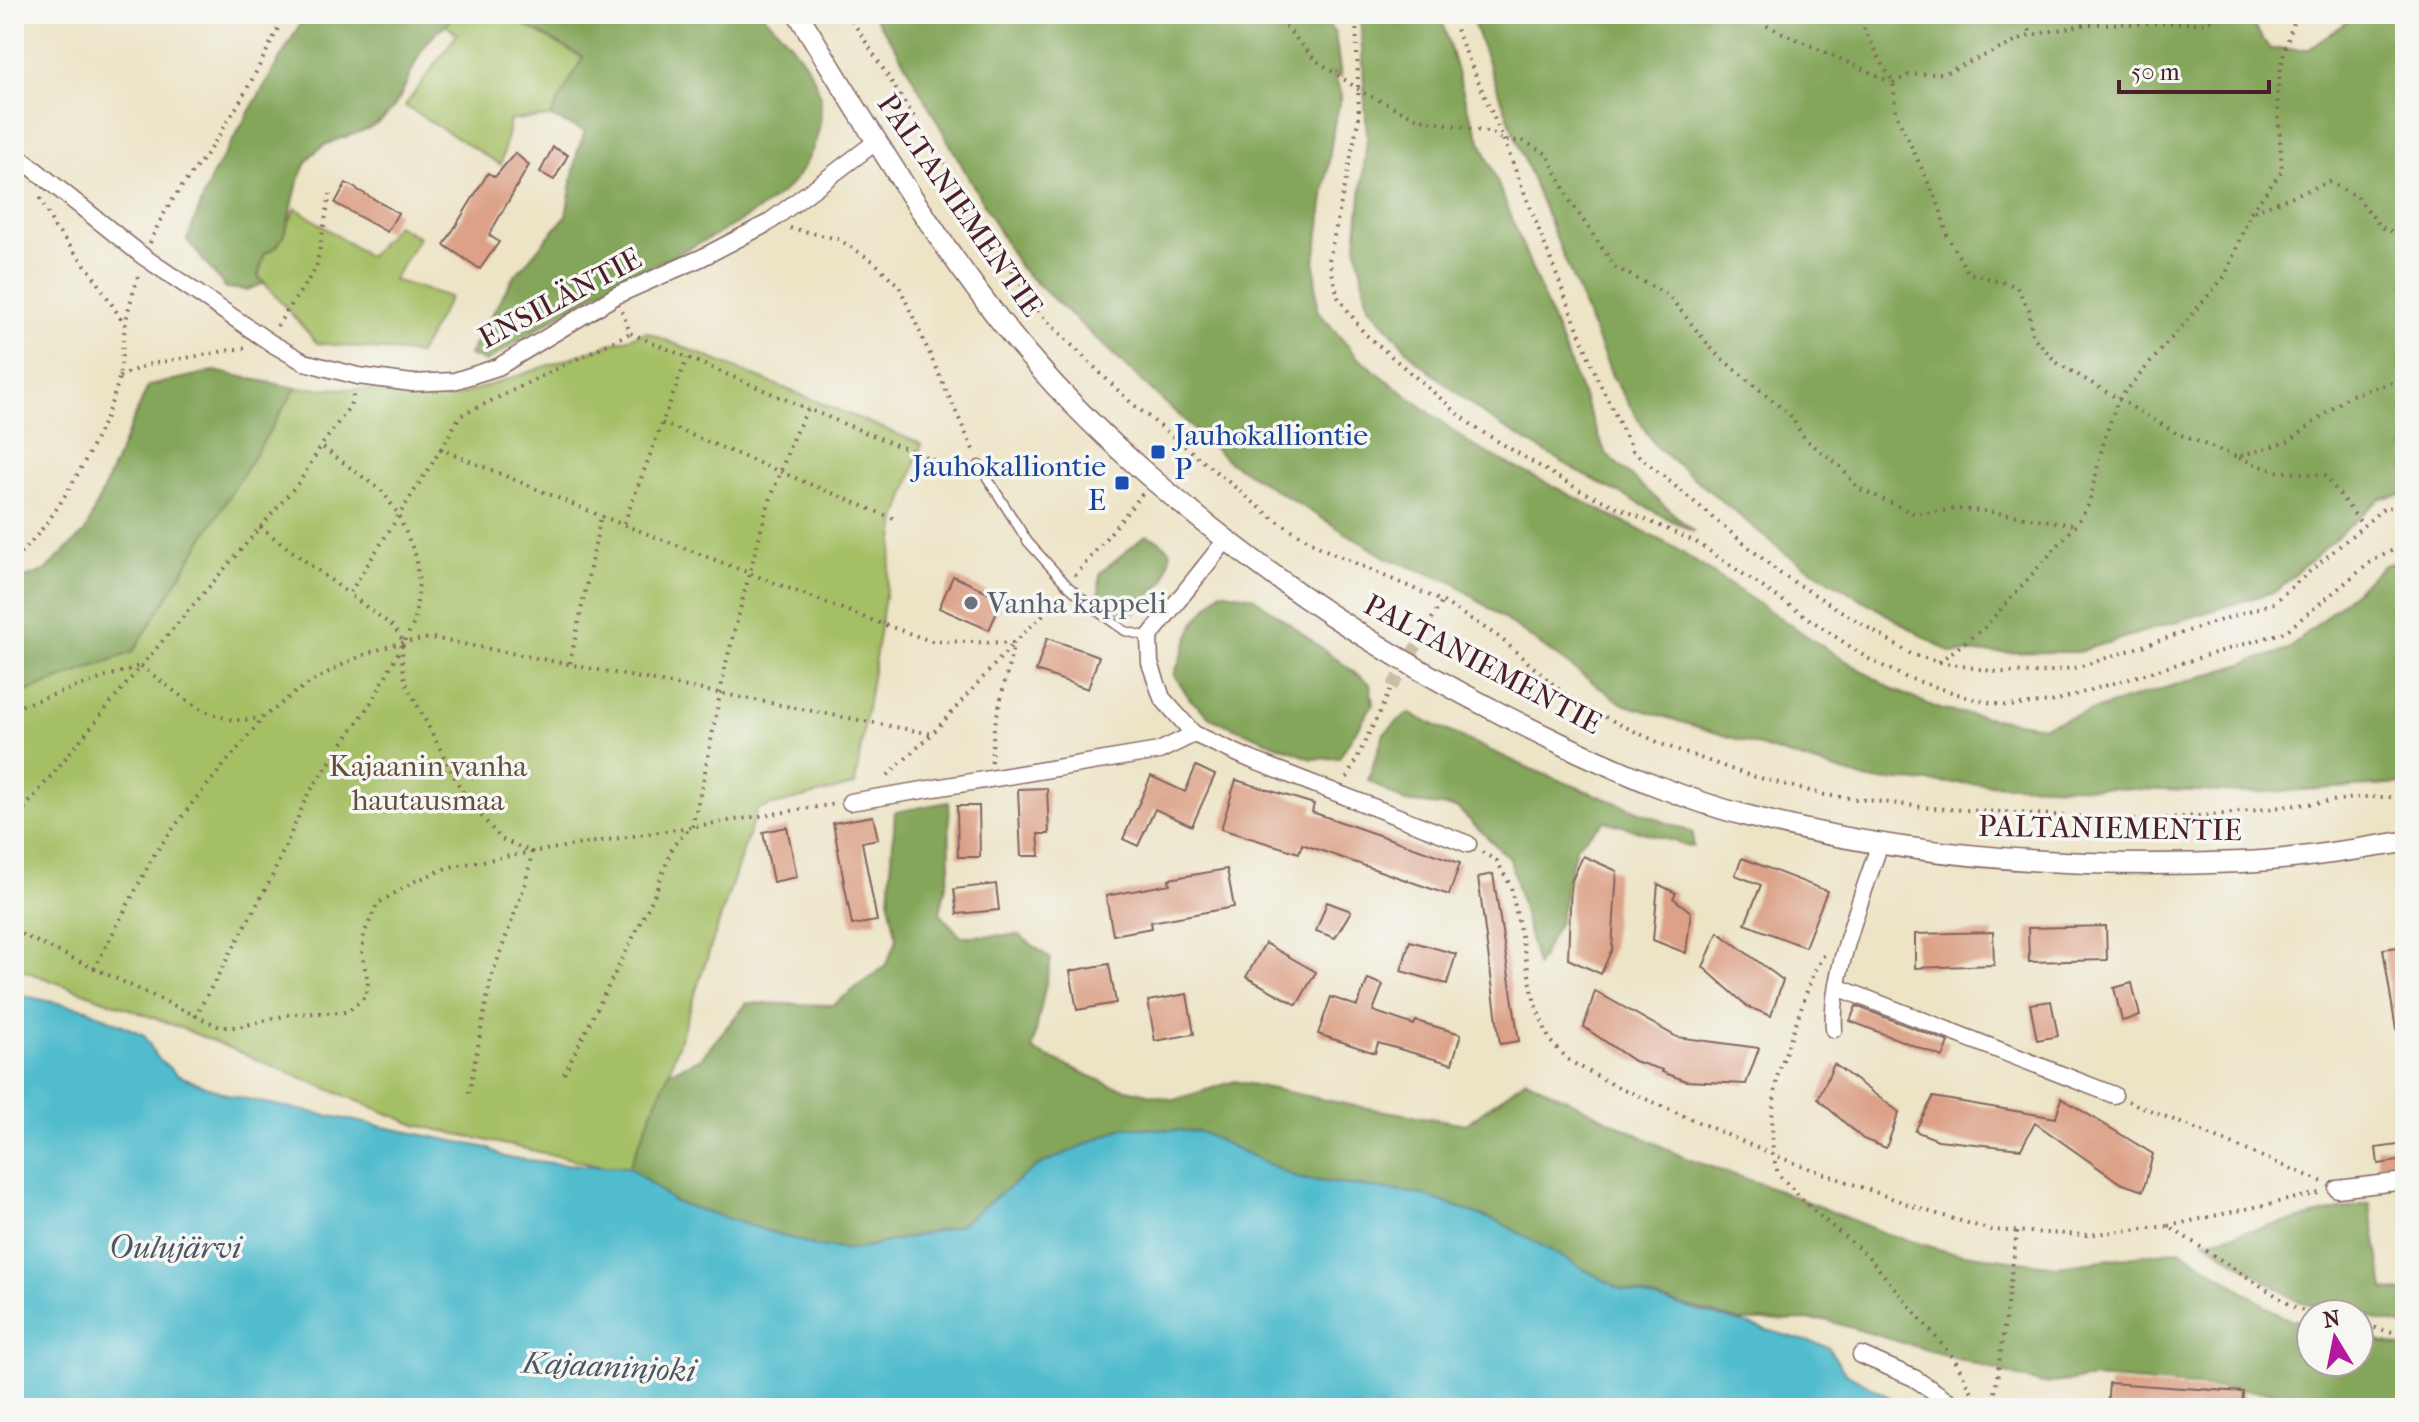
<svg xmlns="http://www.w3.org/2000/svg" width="2419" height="1422" font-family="'IM FELL French Canon',serif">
<rect width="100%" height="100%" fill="#f6f6f2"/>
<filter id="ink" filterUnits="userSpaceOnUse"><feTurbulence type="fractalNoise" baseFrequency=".0125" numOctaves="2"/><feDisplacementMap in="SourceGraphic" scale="16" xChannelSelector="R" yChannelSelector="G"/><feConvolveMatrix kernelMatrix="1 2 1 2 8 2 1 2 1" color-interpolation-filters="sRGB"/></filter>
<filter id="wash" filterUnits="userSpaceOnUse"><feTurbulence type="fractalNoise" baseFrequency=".006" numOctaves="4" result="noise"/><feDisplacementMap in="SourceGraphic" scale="32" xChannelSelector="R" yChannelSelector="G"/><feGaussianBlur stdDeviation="1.8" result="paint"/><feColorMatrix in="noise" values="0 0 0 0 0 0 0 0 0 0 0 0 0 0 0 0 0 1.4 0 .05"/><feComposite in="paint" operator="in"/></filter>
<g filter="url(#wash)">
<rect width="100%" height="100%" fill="#ede4c6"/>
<g fill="#a5bf65" stroke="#786f48" stroke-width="2">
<polygon points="455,14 506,14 583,58 550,117 510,120 501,165 405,106 457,34 446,25"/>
<polygon points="296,208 369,257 396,225 419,237 393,280 450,297 419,354 317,343 258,276 265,253 276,247"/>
<polygon points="646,332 922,444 897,520 855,785 757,809 635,1173 416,1125 176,1026 14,967 14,696 133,652 296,388 355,389 455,397"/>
</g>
<g fill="#84a65a" stroke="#676242" stroke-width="2">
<path d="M 306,14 L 457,14 C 446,25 430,36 422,50 C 409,72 403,102 383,119 C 360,139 326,134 308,160 C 292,184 292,231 276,247 C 273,250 269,251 265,253 L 258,276 L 265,283 L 247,290 L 226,288 L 187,240 L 212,176 Z"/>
<path d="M 504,14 L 762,14 C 781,31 809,62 817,86 C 830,123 808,173 778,196 C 730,233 661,260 606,288 C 565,309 526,337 486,362 L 469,355 L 512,279 L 566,216 L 577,153 L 585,131 L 550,117 L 583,57 Z"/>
<polygon points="872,14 1321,14 1335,34 1341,77 1333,73 1342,95 1334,124 1315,262 1317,310 1357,357 1473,446 1672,546 1822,646 1894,690 1942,710 2042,726 2288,650 2384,565 2405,560 2405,784 2249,793 1869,780 1623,704 1454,583 1387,558 1228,461 1019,267 896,48"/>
<polygon points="1360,14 1440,14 1468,109 1606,454 1694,532 1584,475 1488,418 1417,361 1368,305 1356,244 1367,138"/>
<polygon points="1470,14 2245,14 2270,49 2309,49 2347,22 2353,14 2405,14 2405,494 2381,498 2276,591 2078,652 1951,653 1786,554 1655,446 1613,378 1521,152"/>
<polygon points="214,371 296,388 133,652 14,696 14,582 44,571 85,532 148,386"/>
<polygon points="1146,535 1160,541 1171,551 1165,580 1135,613 1116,613 1099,597 1100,573"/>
<polygon points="1221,591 1253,597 1370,684 1373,704 1339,758 1312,759 1212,719 1190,699 1174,675 1195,622"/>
<polygon points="1408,713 1531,769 1693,833 1693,847 1605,821 1576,846 1559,922 1537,966 1510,859 1457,808 1405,802 1368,780 1384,733"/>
<polygon points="949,802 950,867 940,913 960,936 1019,935 1051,959 1032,1050 1110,1085 1174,1100 1235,1081 1355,1106 1466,1124 1526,1079 1685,1158 1776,1189 1884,1233 1949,1252 2057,1266 2181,1250 2283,1317 2311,1324 2311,1362 2359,1362 2359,1336 2405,1348 2405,1408 2377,1408 2269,1392 2095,1378 2043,1384 1825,1320 1740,1321 1620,1289 1499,1222 1420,1194 1300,1179 1201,1132 1125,1127 1037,1166 958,1226 853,1250 816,1246 674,1202 629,1167 669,1072 700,1059 747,1003 833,1005 885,966 897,940 889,902 895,812"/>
<polygon points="2370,1203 2384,1290 2405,1292 2405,1326 2297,1301 2204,1241"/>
</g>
<polygon fill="#51bccd" stroke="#4e6e7c" stroke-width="2" points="14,994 87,1009 144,1035 156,1056 177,1075 231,1096 488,1148 504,1157 559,1164 629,1167 674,1202 816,1246 853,1250 958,1226 1037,1166 1125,1127 1201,1132 1300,1179 1420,1194 1499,1222 1620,1289 1828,1347 1844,1372 1909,1408 14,1408"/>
<g id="blocks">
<g fill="#dca187">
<polygon points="553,147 568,155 554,180 540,172"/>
<polygon points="515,153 529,165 489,235 499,242 480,269 444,245 488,173 495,177"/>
<polygon points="346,183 398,213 387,232 335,203"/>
<polygon points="953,576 1003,599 989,630 939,608"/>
<polygon points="1047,638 1099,656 1088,689 1036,671"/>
<polygon points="1196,766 1215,775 1192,826 1155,809 1138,846 1123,839 1151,776 1185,792"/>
<polygon points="1236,780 1314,804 1312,812 1460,863 1449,895 1302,844 1299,853 1221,829"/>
<polygon points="1047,788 1049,834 1038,834 1040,856 1021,856 1018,789"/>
<polygon points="957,806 979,806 980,857 958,857"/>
<polygon points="873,816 878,839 862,842 877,921 852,925 833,823"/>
<polygon points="787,827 797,877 773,882 763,832"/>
<polygon points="1583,856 1617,871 1612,949 1601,974 1568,959 1571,882"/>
<polygon points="1742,858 1827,891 1805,947 1745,924 1761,885 1735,875"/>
<polygon points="1227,869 1234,907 1151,922 1152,928 1113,935 1106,896 1170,884 1169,879"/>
<polygon points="1493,874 1519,1041 1500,1044 1478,877"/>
<polygon points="996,884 999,910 957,914 954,889"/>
<polygon points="1658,884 1676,893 1673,898 1691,912 1686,953 1653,940"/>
<polygon points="1327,902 1351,911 1335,938 1316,931"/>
<polygon points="2106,926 2107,960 2029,962 2028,928"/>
<polygon points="1718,932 1783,980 1771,1016 1748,1007 1703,967"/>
<polygon points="1993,932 1994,965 1915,968 1915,934"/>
<polygon points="1410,941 1456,954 1447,984 1401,971"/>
<polygon points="1265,943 1316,972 1297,1005 1246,977"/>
<polygon points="2405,946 2405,1029 2396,1030 2383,949"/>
<polygon points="1109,964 1116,1003 1077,1010 1070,971"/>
<polygon points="1368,979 1383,985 1373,1011 1414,1025 1416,1021 1461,1034 1452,1064 1378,1043 1375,1053 1318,1034 1331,997 1357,1006"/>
<polygon points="2132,983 2140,1016 2122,1021 2114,988"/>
<polygon points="1595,991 1677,1037 1759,1048 1746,1084 1686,1081 1662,1072 1663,1070 1634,1061 1584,1027"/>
<polygon points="1187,994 1194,1034 1155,1041 1148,1001"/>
<polygon points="2051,1001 2058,1036 2037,1040 2030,1004"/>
<polygon points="1856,1006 1949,1042 1943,1057 1850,1021"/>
<polygon points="1834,1064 1899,1112 1886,1148 1863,1139 1818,1099"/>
<polygon points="1933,1097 2056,1118 2061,1098 2153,1154 2143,1191 2120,1183 2035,1123 2021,1149 1938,1140 1915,1131"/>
<polygon points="2405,1144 2405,1160 2378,1164 2376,1148"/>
<polygon points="2109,1383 2243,1392 2242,1408 2107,1408"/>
</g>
</g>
</g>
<g filter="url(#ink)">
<use href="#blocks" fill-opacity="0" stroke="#836461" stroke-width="2"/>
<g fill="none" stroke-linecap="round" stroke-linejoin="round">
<polyline stroke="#ccbda7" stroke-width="12" stroke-dasharray="12 6" stroke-linecap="butt" points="1392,687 1420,640"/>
<g stroke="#836461" stroke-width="11">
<polyline id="service" points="979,465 1028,542 1067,585 1094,609 1125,631 1149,637"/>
</g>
<g stroke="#836461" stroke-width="19">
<g id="minor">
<polyline points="14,153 144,257 271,343 304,362 358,376 412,383 454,381 498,367 617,295 701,258 768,223 877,141"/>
<polyline points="1226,540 1149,637 1150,663 1162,698 1194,734 1252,760 1468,844"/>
<polyline points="850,802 1159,751 1194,734"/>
<polyline points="1837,987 2114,1095"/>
<path d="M 1834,1029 C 1830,974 1863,896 1880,843"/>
<polyline points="2337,1189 2405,1181"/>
<polyline points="1861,1355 1914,1378 1959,1408"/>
</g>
</g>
<g stroke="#836461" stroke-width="23">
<path id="tertiary" d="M 798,14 C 866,124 932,237 1014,338 C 1088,429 1178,505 1272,574 C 1364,642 1463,697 1566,746 C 1624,773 1685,800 1748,816 C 1908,858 2076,869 2241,862 C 2295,860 2351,850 2405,842"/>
</g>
<g stroke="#836461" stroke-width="4" stroke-dasharray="2 6" stroke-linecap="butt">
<polyline points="848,14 1040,314 1128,400 1274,519 1323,549 1442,601 1499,637 1570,699 1619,724 1664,745 1745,774 1825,795 1931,808 2140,820 2224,814 2364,797 2405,797"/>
<polyline points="1275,14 1314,59 1364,93 1417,118 1492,133 1504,141 1523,141 1547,154 1570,201 1615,267 1668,295 1715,353 1790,415 1805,439 1839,465 1858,488 1915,514 1958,509 1985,511 2076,525"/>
<polyline points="1353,14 1356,18 1359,117 1329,260 1338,297 1364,333 1474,427 1581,491 1696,542 1867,658 1905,677 1973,699 2008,706 2051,702 2285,632 2372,561 2405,544"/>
<polyline points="1452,14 1457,32 1504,141 1598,380 1633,451 1781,574 1911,654 1939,662 1997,672 2038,673 2079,667 2273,603 2384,508 2405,507"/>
<polyline points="1756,14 1765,25 1891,82"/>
<polyline points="1856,14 1893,83 1896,113 1940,208 1947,235 1968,273 2016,286 2029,310 2032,335 2056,362 2176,433 2237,457 2289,441 2349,396 2405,379"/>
<polyline points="2025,14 2031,35"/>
<polyline points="2400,14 2405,30"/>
<polyline points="1893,83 1909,75 1945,73 2031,35 2088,24 2206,23 2225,14"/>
<polyline points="40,198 55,228 91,272 125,325"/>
<polyline points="2254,211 2329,182 2358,198 2381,227 2405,237"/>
<polyline points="790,228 838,239 873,261 899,286 975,454"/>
<path d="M 150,243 C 168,197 195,173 220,134 C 245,96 265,55 285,14"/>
<polyline points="622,311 630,333 808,409"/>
<polyline points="277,326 316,268 330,194"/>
<polyline points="119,377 146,365 248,347"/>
<polyline points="662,423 897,520"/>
<polyline points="441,449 460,416 630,333"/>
<polyline points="2239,458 2275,471 2325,475 2363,526"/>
<polyline points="624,523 687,358"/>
<polyline points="260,527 349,594"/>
<path d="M 14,558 C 52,531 110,423 119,377 C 122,361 122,344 125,328 C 127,310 134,291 139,274"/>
<polyline points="1075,576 1143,493"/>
<polyline points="1420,640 1442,601"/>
<polyline points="1939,662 1985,627 2076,525 2089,504 2104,440 2118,400 2225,276 2251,212 2282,171 2277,92 2283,56 2296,14"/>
<polyline points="570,663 601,516"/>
<path d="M 141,666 C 167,684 194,711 225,718 C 237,721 249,721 261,717 C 273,713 285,699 296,692 C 338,664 381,643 432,638 L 932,734"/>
<polyline points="14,708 139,666"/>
<polyline points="991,762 994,728 1014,643 1045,613 1059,595"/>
<polyline points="1347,778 1392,687"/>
<polyline points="14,821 141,666 300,481 321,446 350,406 354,392"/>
<polyline points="1482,852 1497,861 1511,887 1535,1004 1550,1041 1571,1062 1614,1085 1773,1155 1924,1210 1991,1230 2086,1235 2168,1226 2297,1309 2318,1314"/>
<polyline points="14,931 220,1027 238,1027 292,1014 347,1012 366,996 368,982 362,954 364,934 377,904 413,882 449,867 532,852 501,839 465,797 405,681 402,660 403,641 394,627 349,594 441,449 601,516 866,618 931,641 1014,643 932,734 885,778"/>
<polyline points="1824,955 1814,971 1777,1077 1772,1117 1773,1155 1778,1174 1816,1213 1867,1255 1955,1360 1974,1396"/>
<polyline points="94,969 155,853 193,802 264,717"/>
<polyline points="195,1017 271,879 308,794 374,698 415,621 419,583 415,554 398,514 383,492 321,446"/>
<polyline points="564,1074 654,896 673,846 692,826 702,787 726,663 766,511 794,435 808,409 948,466 966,466"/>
<polyline points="469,1093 491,978 526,882 532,852 836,804"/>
<polyline points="2128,1101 2323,1182"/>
<polyline points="2168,1226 2319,1193"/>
<polyline points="2359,1324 2405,1335"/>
<polyline points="1993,1408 2017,1232"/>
</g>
<use href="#service" stroke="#fff" stroke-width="8"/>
<use href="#minor" stroke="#fff" stroke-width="16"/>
<use href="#tertiary" stroke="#fff" stroke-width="20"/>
</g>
</g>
<g fill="#1a4fb4" stroke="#f6f6f2" stroke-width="3">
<rect x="1150" y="444" width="16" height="16" rx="4"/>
<rect x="1114" y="475" width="16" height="16" rx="4"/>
</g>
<circle fill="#6b7280" stroke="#f6f6f2" stroke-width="3" cx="971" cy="603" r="8"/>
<g text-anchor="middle" stroke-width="7" stroke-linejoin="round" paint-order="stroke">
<g font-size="30" fill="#4a1f2b" stroke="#f6f6f2">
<text transform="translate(960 205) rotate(55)" y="10">PALTANIEMENTIE</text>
<text transform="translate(560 298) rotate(-28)" y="10">ENSILÄNTIE</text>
<text transform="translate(1483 664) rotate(28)" y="10">PALTANIEMENTIE</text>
<text transform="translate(2110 828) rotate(1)" y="10">PALTANIEMENTIE</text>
</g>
<g font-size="30" fill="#164399" stroke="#f6f6f2" text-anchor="start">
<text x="1174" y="445">Jauhokalliontie<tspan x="1174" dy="34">P</tspan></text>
<text x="1106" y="476" text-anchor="end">Jauhokalliontie<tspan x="1106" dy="34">E</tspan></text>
</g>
<g font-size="30" fill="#5b616d" stroke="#f6f6f2" text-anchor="start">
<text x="987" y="613">Vanha kappeli</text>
</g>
<g font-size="30" fill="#654f3c" stroke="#f6f6f2">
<text x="428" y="776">Kajaanin vanha<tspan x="428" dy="34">hautausmaa</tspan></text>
</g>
<g font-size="32" font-style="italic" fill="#4c5664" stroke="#f6f6f2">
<text x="175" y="1258">Oulujärvi</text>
<text transform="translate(609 1366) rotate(3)" y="11">Kajaaninjoki</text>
</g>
</g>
<rect width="2419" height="1422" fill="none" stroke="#f6f6f2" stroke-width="48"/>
<g transform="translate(2335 1338) rotate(350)"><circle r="38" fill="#f6f6f2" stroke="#b1a0a2" stroke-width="2"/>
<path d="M0-6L14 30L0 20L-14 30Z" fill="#b5179e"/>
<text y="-12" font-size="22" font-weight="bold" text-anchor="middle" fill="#4a1f2b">N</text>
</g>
<path d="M2119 80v12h150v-12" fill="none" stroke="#4a1f2b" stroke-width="4"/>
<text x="2131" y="80" font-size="24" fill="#4a1f2b" stroke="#f6f6f2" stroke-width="6" paint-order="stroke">50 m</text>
</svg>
